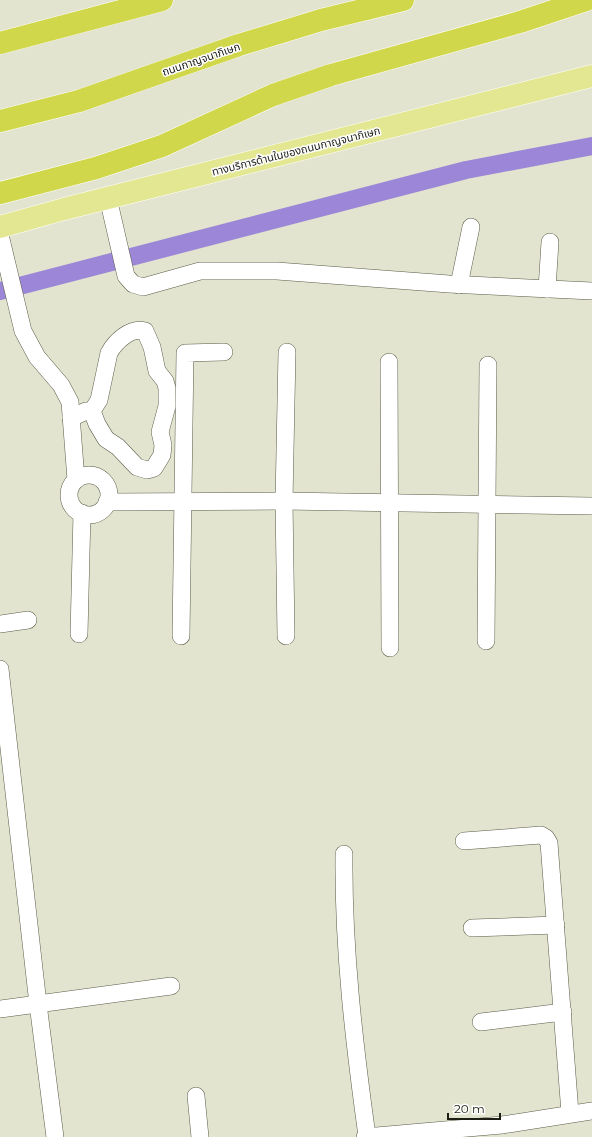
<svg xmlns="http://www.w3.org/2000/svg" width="592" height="1137" font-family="Montserrat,'Noto Sans Thai',sans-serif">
<rect width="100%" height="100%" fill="#e2e4cf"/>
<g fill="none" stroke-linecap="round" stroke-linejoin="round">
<polyline stroke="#9b86d7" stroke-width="18" points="0,291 466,170 592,146"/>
<g stroke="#5a5c49" stroke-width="18">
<g id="minor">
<polyline points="108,198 126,276 133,284 143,287 200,271 277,271 449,284 592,291"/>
<polyline points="0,235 23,331 37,357 61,385 70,402 76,480"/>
<polyline points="459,285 471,227"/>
<polyline points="547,289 550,242"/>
<polyline points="389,362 390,648"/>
<path d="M 71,418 L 86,411 L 92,411 L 99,400 L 109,353 C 115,342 130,327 145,331 L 152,347 L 157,371 L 165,381 L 167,388 L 167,406 L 160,432 L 163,445 L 162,455 L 154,468 L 147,470 L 137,467 L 118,447 L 106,439 L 97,424 L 92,411"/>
<circle cx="89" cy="495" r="20"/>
<polyline points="107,502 284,501 592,506"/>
<polyline points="0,624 28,620"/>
<polyline points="79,634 82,513"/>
<polyline points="181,636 185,353 224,352"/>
<polyline points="286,636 284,501 287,352"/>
<polyline points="486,641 488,365"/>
<polyline points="0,669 38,1004 55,1137"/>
<polyline points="464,841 541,835 546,838 549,843 570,1113"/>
<path d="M 344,854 C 343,948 354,1042 367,1136"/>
<polyline points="472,928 556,925"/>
<polyline points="0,1009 171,986"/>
<polyline points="481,1022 563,1012"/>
<polyline points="196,1096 200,1137"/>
<polyline points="365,1137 502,1125 592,1111"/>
</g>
</g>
<g stroke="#fff" stroke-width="23">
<polyline id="major" points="0,227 64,209 592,76"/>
</g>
<g stroke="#fff" stroke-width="23">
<g id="highway">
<polyline points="0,43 162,0"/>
<polyline points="0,121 79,101 239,45 321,20 403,0"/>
<polyline points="0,193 96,168 162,146 273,95 331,75 520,22 586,0"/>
</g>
</g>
<use href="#minor" stroke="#fff" stroke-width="17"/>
<use href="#major" stroke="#e3e792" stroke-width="22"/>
<use href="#highway" stroke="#d1d74a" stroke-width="22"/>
</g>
<g text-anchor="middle" stroke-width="3" stroke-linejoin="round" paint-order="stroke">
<g font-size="11" fill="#1c1d15" stroke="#fff">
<text transform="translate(201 59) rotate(-19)" y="4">ถนนกาญจนาภิเษก</text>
<text transform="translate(296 151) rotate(-14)" y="4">ทางบริการด้านในของถนนกาญจนาภิเษก</text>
</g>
</g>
<path d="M448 1113v6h52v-6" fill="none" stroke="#1c1d15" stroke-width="2"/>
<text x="454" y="1113" font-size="12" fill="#1c1d15" stroke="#ffffff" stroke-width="3" paint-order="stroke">20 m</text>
</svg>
